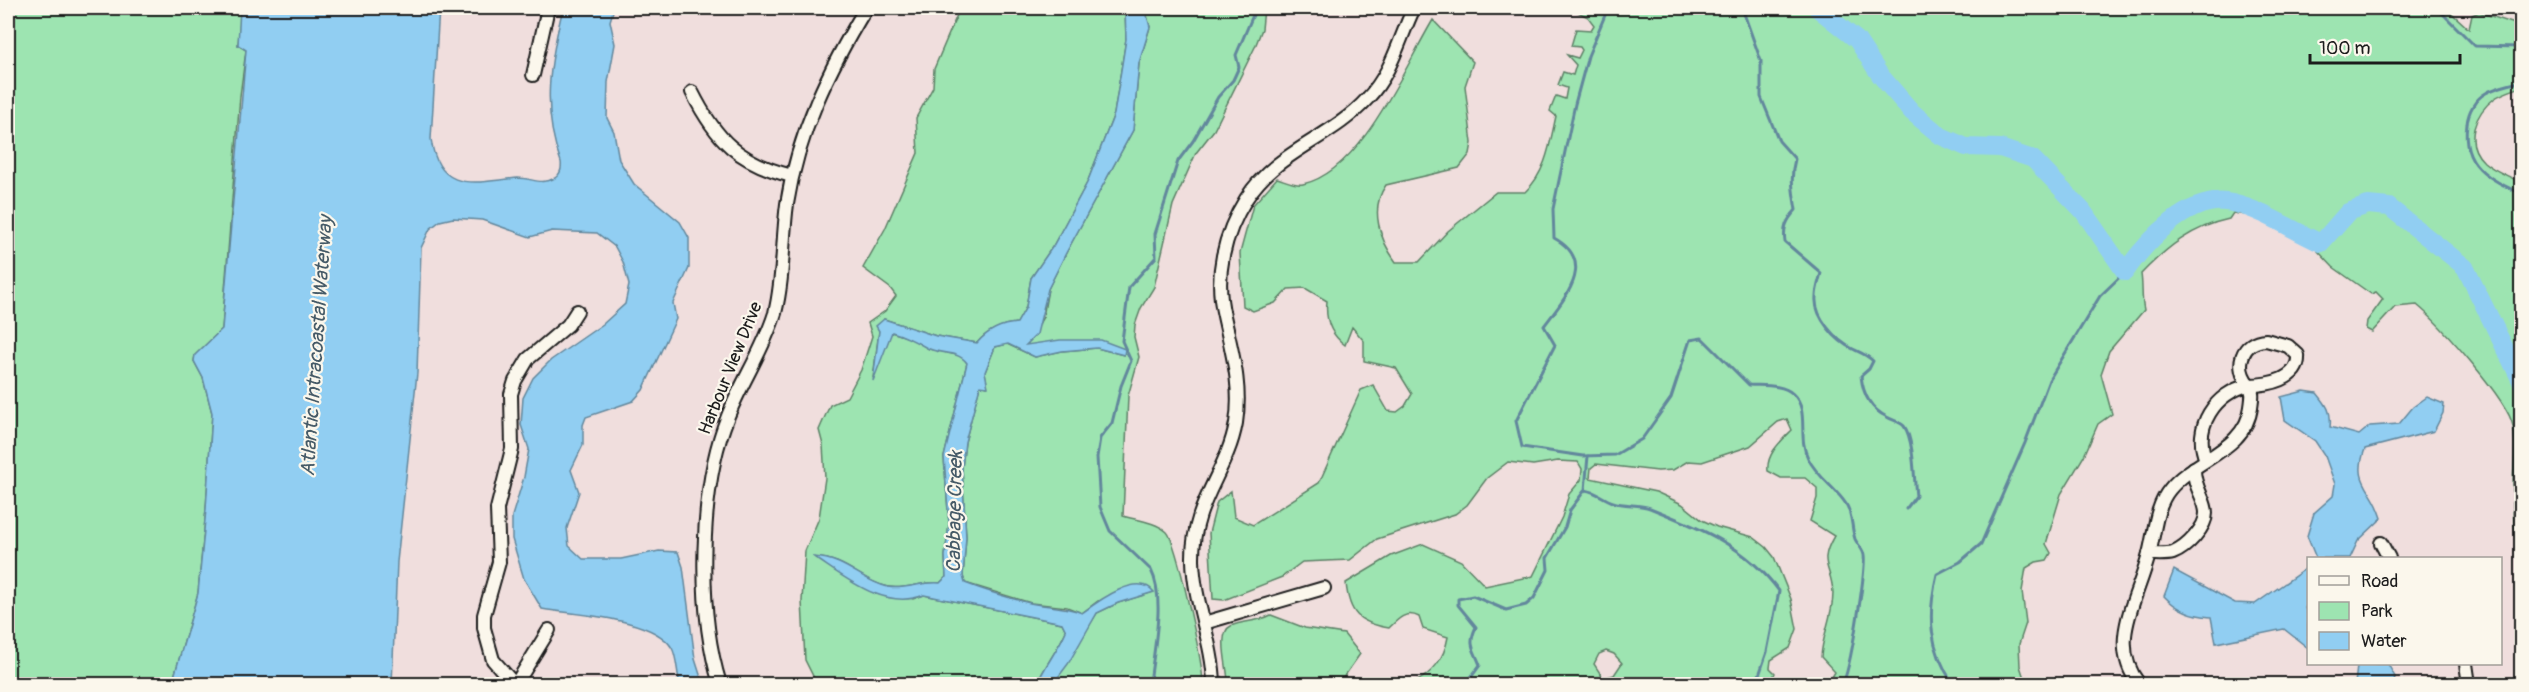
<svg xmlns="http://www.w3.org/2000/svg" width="2529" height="692" font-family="Pangolin,sans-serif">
<rect width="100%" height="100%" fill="#f0dedd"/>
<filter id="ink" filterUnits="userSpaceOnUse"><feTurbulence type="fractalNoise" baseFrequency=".0167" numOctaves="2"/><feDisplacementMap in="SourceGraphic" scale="12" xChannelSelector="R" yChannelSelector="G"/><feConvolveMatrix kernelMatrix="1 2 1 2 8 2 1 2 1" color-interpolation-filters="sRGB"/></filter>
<g filter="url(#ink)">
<g fill="#9de4b1" stroke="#5c8066" stroke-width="1.5" fill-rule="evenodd">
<polygon points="8,8 241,9 238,45 246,50 240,96 222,329 195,355 194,361 203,378 212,413 206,509 198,593 172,684 8,684"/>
<path d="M 960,8 L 1125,8 L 1126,39 L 1114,114 L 1087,183 L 1053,246 L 1031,278 L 1026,307 L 1017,323 C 1002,324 987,331 977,343 L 936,336 L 884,319 L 879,331 L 873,378 L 891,332 L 914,339 L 929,349 L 962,356 L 967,363 L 944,457 L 949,524 L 945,556 L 946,577 L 940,583 C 923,581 906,590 889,587 C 862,582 844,557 815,558 L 913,599 L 924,595 L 1062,623 L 1066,631 C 1058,650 1045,665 1037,684 L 817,684 L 805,660 L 802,601 L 805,551 L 819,518 L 825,478 L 823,445 L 819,430 L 830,405 L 847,397 L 861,370 L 872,336 L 868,323 L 885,311 L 896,296 L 890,288 L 863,268 L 885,229 L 918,153 L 916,118 L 933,87 L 934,69 Z"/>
<path d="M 1145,8 L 1264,8 L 1262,29 L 1255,47 L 1214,130 L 1196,153 L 1173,205 L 1154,287 L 1141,308 L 1135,325 L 1134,337 L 1139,357 L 1128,396 L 1123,516 C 1137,520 1156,522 1167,532 C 1177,542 1203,665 1203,684 L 1053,684 L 1097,613 L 1118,603 L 1153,592 L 1098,601 L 1082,613 L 1067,607 L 1031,603 L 965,583 L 963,576 L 966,537 L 962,468 L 965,442 L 980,385 L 987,387 L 985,372 L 995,347 L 1007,344 L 1035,357 L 1062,351 L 1097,348 L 1124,355 L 1125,349 L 1026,346 L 1043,317 L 1048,289 L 1066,253 L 1133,130 L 1139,63 L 1150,27 Z"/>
<path d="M 1576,8 L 2446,8 L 2469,29 L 2472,15 L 2479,12 L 2521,26 L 2521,87 C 2513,90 2503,93 2495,98 C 2475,113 2463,142 2484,162 C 2494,171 2510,176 2521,183 L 2521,564 C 2515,541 2512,510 2513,486 C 2513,467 2517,445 2513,426 C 2508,400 2439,323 2417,305 L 2395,307 L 2372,332 L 2366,329 L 2367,321 L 2383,299 L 2376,292 L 2371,294 L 2333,267 L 2316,249 L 2294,238 L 2293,234 L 2252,216 L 2233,213 L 2229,219 C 2192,227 2167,247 2141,274 C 2143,287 2141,297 2144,310 L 2109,351 L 2101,374 L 2112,414 L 2098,424 L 2084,456 L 2061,494 L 2046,544 L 2051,553 L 2047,560 L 2036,562 L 2026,568 L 2022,591 L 2026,623 L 2019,644 L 2020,666 L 2026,684 L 1828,684 L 1835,672 L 1821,657 C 1822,636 1833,616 1833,593 C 1832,566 1817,565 1834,536 L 1810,521 L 1817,498 L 1817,488 L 1805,478 L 1781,478 L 1768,471 C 1766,454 1781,441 1792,430 L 1787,419 L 1778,422 L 1750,446 L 1702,462 L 1688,461 L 1673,470 L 1658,471 L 1596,464 L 1591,468 L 1590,478 L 1656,492 L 1682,504 L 1702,520 L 1717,527 L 1753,537 L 1766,547 L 1774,557 L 1791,599 L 1797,629 L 1790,648 L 1771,660 L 1770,668 L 1775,673 L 1770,684 L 1412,684 C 1432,674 1444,660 1448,637 L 1423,629 L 1419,617 C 1406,610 1398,619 1389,628 C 1359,623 1349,614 1346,583 L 1391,556 L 1423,544 L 1461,561 L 1485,586 L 1533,576 L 1562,517 L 1569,494 L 1581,480 L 1582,469 L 1578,462 L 1558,461 L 1533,465 L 1508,462 L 1487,478 L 1467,505 L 1455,514 L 1377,539 L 1350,560 L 1302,562 L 1282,577 L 1224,600 L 1213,599 L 1209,533 L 1217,502 L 1231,491 L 1234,517 L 1253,525 L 1319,483 L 1361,390 L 1373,385 L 1388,411 L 1397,412 L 1405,406 L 1412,394 L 1396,368 L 1364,361 L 1364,341 L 1352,327 L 1345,345 C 1330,334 1325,319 1327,301 L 1305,288 L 1288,289 L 1275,303 L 1253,311 L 1243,306 L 1240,253 L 1253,205 L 1277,178 C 1284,180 1296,186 1303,184 C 1362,171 1404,68 1433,20 L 1473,62 L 1465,86 L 1472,143 L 1470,154 L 1459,168 L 1386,185 C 1369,209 1380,240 1396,262 L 1419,262 L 1448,231 L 1496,192 L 1525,192 C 1546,173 1550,143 1556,116 L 1550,111 L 1556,96 L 1565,99 L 1567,88 L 1558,85 L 1563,72 L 1573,75 L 1576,65 L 1567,55 L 1578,58 L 1582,50 L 1580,47 L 1571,46 L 1576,29 L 1591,30 L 1594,25 L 1588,17 L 1576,11 ZM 1606,651 L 1614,654 L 1622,663 L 1614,675 L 1603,678 L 1594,664 L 1599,654 Z"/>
<path d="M 1271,615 L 1305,628 L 1344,634 L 1360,654 L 1339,684 L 1228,684 C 1229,671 1216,633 1231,626 C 1243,620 1256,623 1271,615 Z"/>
</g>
<g fill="#91cef2" stroke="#62879c" stroke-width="1.5">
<path d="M 240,8 L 439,8 L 431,139 C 439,196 478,181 518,178 C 532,178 541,186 555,178 C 561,174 562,169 561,162 C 541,109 550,61 563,8 L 614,8 L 610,21 L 615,44 L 608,82 L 607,118 L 614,132 L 619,160 L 634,184 L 680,222 L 689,238 L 689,268 L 673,303 L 676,319 L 643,390 L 633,401 L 586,417 L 583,425 L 583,445 L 571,470 L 579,492 L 567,528 L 569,546 L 583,559 L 621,559 L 659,551 L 678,552 L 683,567 L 695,659 L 703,684 L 680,684 C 677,674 677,657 672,648 C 653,617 574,615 542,609 L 524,579 L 512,539 L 512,516 L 524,477 L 529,449 L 521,425 L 523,398 L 533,378 L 551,360 L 603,324 L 625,304 L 629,285 L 623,262 L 615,247 L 597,233 L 552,231 L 530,237 L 482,220 L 453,218 L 440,221 L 430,229 L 421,248 L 417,373 L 397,562 L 392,684 L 172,684 L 198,593 L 206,509 L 212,413 L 203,378 L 194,361 L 195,355 L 222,329 L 246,50 L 238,45 Z"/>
<path d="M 1125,8 L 1145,8 L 1150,27 L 1139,63 L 1133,130 L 1066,253 L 1048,289 L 1037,334 L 1026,345 L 1060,340 L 1101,340 L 1125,349 L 1124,355 L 1097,348 L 1062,351 L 1035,357 L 1008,344 L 995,347 L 985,372 L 988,387 L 980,386 L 965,442 L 962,468 L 966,537 L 963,576 L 965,583 C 986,591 1009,598 1030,603 C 1048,607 1065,606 1082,613 C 1097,602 1138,571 1154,592 L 1118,603 L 1097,613 L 1068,664 L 1053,684 L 1037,684 C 1045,665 1058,650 1066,631 L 1062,623 L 924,595 C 885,611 846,578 814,557 C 847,559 861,581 888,587 C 905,590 923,581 940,583 L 946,577 L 945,556 L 949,524 L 944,457 L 967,363 C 957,350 941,355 927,348 C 915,341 906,336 892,332 L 873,381 L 879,331 L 876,326 L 884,319 L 936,336 L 977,343 C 988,330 1001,324 1017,323 L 1026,307 L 1031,278 L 1053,246 L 1087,183 L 1114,114 L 1126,39 Z"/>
<path d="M 2304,391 L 2317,393 C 2327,405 2332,412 2330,427 L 2359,435 L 2370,426 L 2399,424 L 2413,407 L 2427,397 L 2444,404 L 2443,413 L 2434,431 L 2365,449 C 2352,484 2373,487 2382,518 L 2358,541 L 2350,558 L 2316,558 L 2307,536 L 2314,513 L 2333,496 L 2335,484 L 2325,456 L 2315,441 L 2285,420 L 2281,397 Z"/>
<path d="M 2308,567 L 2308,603 L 2305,608 L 2308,615 L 2308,648 L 2284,629 L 2216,643 L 2211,617 C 2193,616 2176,609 2164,596 L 2174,570 L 2235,603 L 2255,604 Z"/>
<polygon points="2352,664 2388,664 2395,677 2393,684 2355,684 2357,666"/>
</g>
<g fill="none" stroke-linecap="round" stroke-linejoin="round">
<g stroke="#62879c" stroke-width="3">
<path d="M 1608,8 L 1588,56 L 1575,104 L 1553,209 L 1554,238 C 1598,262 1565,298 1544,326 L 1555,345 L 1516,421 L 1522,447 L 1583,456 L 1615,455 L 1642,439 L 1671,398 L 1690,340 L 1702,338 L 1749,385 C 1762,386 1783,384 1793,394 C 1810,410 1797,437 1808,458 C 1816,476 1836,488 1846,504 C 1853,515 1851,527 1855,539 C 1857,544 1863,549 1864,555 C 1866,570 1850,675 1842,684"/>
<path d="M 1742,8 L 1761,61 L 1761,97 L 1779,141 L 1795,159 C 1790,177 1793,192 1796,210 C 1786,221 1783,228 1785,242 L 1821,273 C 1819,281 1816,289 1816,297 C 1814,317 1836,341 1853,349 C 1861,353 1866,354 1873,361 L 1869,369 L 1861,376 C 1863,394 1870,409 1887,417 C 1892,420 1901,422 1904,426 C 1914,439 1914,479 1916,496 L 1906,509"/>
<polyline points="2433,8 2442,13 2475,46 2522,47"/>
<path d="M 2522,81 C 2510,85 2496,87 2486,93 C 2475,99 2468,112 2467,124 C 2461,165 2489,179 2522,194"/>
<polyline points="1585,490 1588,456"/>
<path d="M 1150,684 C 1153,652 1166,599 1151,570 L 1110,531 L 1100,507 L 1097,457 L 1100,438 L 1112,423 L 1121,386 L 1131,361 L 1122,341 L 1129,287 L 1156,257 L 1155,234 L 1178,161 L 1193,141 L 1218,97 L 1233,80 L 1239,67 L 1236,55 L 1256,8"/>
<path d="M 1466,684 L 1480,665 C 1475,650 1467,646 1476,627 L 1458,605 L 1458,599 L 1473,596 L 1506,610 L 1526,605 L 1534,598 L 1548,570 L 1547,558 L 1565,527 L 1570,510 L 1585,490 C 1598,492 1603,499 1613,502 C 1625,506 1639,504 1650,508 C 1700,528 1746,546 1779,591 L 1767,652 L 1756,684"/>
<path d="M 1953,684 C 1929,647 1927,616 1937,574 L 1960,562 L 1981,544 L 2025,443 L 2049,380 L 2100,296 L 2125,272"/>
</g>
<path stroke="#91cef2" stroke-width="18" d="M 1817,8 L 1857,40 L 1880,75 L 1912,112 L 1941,136 L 1966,147 L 2000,148 L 2033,159 L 2083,211 L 2125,272 C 2147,241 2190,193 2232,203 C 2263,210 2292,230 2321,243 L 2348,212 L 2368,205 L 2389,207 L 2465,267 L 2522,383"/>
<g stroke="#1c1c1c" stroke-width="16">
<g id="minor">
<polyline points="533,75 548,8"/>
<path d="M 692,92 C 716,140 739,163 792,176"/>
<path d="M 2266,340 L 2288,346 L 2298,355 C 2300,380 2268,385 2249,385 C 2234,367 2241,341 2266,340 Z"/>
<polyline points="2381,543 2389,558"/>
<path d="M 2149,554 C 2157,554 2166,555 2173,553 C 2186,548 2206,528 2206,513 C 2206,499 2193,487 2194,468"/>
<polyline points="1204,623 1324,588"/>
<polyline points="2466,664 2469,684"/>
<polyline points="514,684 493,660 484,628 484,615 499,562 497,509 512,449 511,394 515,381 528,359 568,325 577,311"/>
<polyline points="516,684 549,630"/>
<path d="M 720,684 C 697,611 699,487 728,416 C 742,381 764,349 775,313 C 784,277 782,241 787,204 C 798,133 829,69 866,8"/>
<path d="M 1214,684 C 1213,642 1194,603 1193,560 C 1192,502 1227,473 1236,423 C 1242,385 1232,353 1224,316 C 1214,276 1224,234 1246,199 C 1276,151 1331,139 1367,99 C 1392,73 1399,39 1414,8"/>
<path d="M 2139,684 C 2106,642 2139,597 2149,554 C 2155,532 2155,507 2170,489 C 2194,459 2246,450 2251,407 C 2252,399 2254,392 2249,385 C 2215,393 2192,427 2206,460"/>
</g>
</g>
<use href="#minor" stroke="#fbf7ec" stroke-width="12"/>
</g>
</g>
<g text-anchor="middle" stroke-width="4.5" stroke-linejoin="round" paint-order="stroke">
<g font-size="18" fill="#1c1c1c" stroke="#fbf7ec">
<text transform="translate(730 368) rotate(-68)" y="6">Harbour View Drive</text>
</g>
<g font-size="20" font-style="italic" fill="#455a67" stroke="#fbf7ec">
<text transform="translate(316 346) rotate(-86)" y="7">Atlantic Intracoastal Waterway</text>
<text transform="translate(954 512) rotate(-89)" y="7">Cabbage Creek</text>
</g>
</g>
<rect width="2529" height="692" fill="none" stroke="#fbf7ec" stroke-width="30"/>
<rect x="15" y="15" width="2499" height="662" fill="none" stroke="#1c1c1c" stroke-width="2" filter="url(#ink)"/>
<rect x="2307" y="557" width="195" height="108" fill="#fbf7ec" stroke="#a29f99" stroke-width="1.5"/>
<rect x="2319" y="576" width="30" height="9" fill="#fbf7ec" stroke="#a29f99" stroke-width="1.5"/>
<text x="2361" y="587" font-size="18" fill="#1c1c1c">Road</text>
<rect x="2319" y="602" width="30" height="18" fill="#9de4b1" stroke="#a29f99" stroke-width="1.5"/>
<text x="2361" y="617" font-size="18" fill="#1c1c1c">Park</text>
<rect x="2319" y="632" width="30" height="18" fill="#91cef2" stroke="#a29f99" stroke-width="1.5"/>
<text x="2361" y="647" font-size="18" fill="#1c1c1c">Water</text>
<path d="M2310 54v9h150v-9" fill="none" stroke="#1c1c1c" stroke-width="3"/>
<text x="2319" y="54" font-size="18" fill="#1c1c1c" stroke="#fbf7ec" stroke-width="4.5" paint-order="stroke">100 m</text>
</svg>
